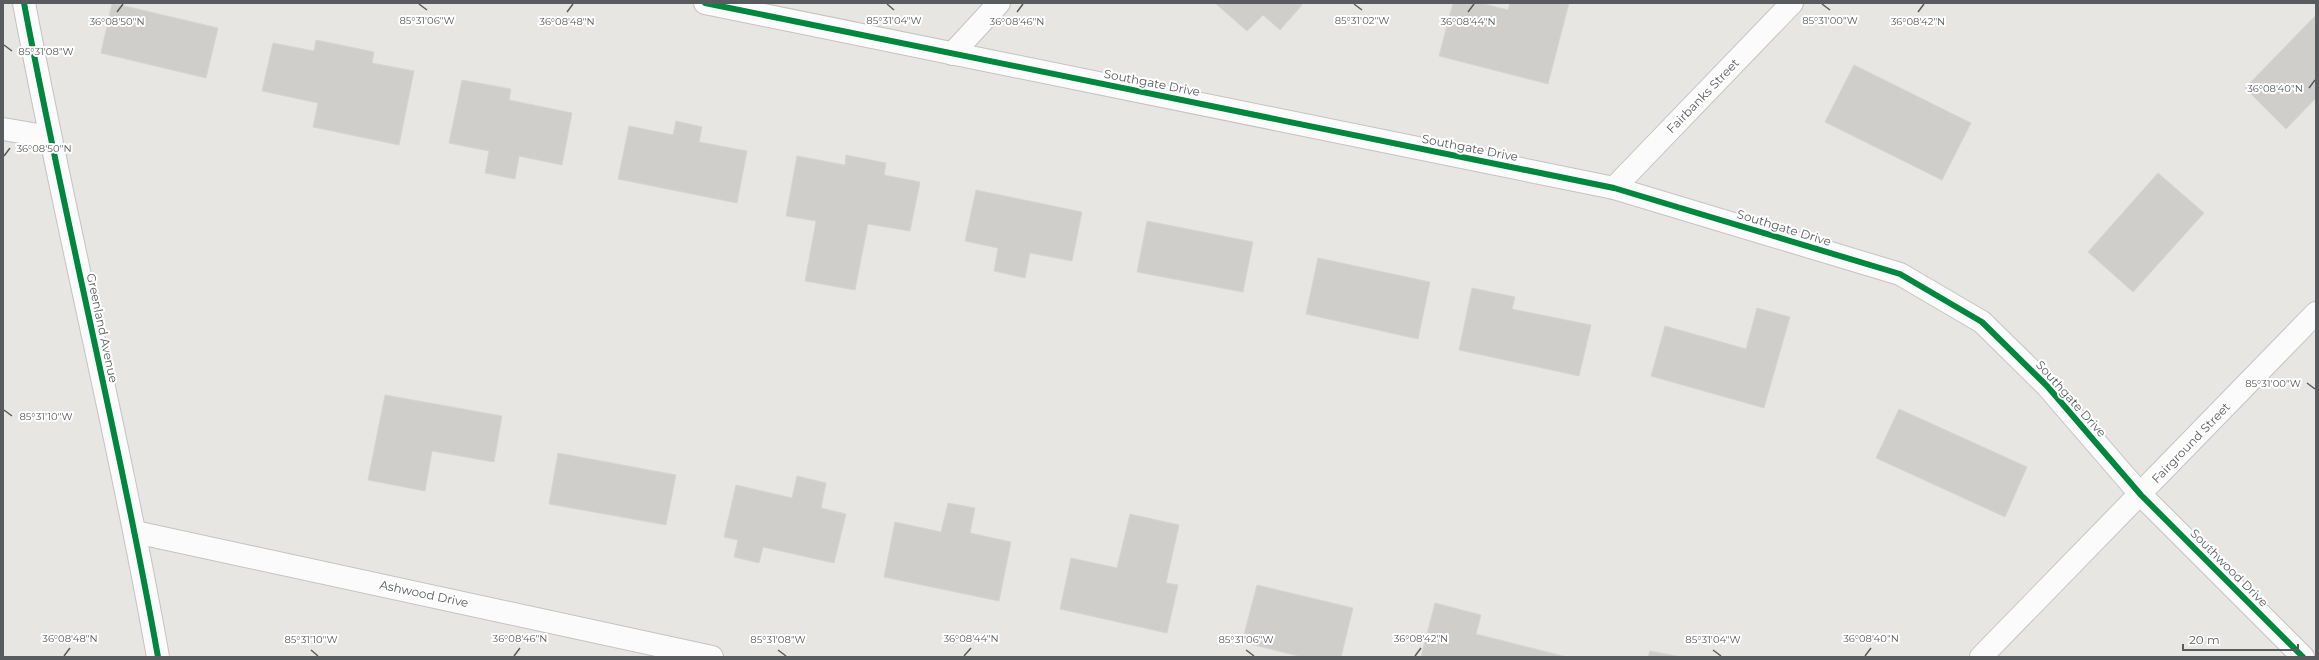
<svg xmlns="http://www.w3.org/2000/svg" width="2319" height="660" font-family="Montserrat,sans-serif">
<rect width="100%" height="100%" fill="#e8e6e2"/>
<g fill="#d0cecb" stroke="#d7d5d2">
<polygon points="112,3 218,28 206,78 101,53"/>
<polygon points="1215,3 1299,3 1302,5 1280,30 1263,15 1247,31"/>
<polygon points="1453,3 1480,3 1508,10 1510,3 1569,3 1548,84 1439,56"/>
<polygon points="2316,15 2316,98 2286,129 2245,88"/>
<polygon points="316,40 374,52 372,63 414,71 399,145 313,127 318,103 262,91 273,43 314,51"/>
<polygon points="1854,65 1971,123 1942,180 1825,122"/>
<polygon points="462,80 511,89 509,100 572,113 562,165 519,156 515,179 485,173 489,151 449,143"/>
<polygon points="676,121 702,127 699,142 747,151 737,203 618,179 629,126 673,135"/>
<polygon points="846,155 886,163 884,175 920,182 910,231 868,224 855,290 805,281 816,221 786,216 797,156 845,165"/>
<polygon points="2158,173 2204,213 2133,292 2088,252"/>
<polygon points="976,190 1082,212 1072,261 1030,253 1025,278 994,271 998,248 965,241"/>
<polygon points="1147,221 1253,242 1243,292 1137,272"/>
<polygon points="1318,258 1430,282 1418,339 1306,314"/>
<polygon points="1472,288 1515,297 1512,309 1591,325 1579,376 1459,350"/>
<polygon points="1757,308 1790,317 1764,408 1651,376 1665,326 1746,349"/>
<polygon points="385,395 502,416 494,462 432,451 425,491 368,480"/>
<polygon points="1899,409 2027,467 2005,517 1876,458"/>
<polygon points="558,453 676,475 666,525 549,504"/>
<polygon points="797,476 826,483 821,508 846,514 834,563 763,547 759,563 734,557 738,540 724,537 736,485 792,498"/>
<polygon points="948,503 975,508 970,533 1011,542 999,601 884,577 895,522 941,532"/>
<polygon points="1130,514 1179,525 1166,583 1178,585 1167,633 1060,609 1071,558 1117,568"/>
<polygon points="1257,585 1353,608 1341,657 1302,657 1242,642"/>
<polygon points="1435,603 1481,615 1476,634 1567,657 1421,657"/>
<polygon points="1650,651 1681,657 1648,657"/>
</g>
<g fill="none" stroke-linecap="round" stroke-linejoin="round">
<g stroke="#c4c3c3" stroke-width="24">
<g id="street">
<path d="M 24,3 C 65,222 119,438 158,657"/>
<polyline points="705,3 1614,188 1900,274 1982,322 2047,386 2141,495 2303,657"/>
<polyline points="952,54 999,3"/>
<polyline points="3,129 50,137"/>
<polyline points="1614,188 1792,3"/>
<polyline points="135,532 712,657"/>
</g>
</g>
<g stroke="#c4c4c4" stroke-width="24">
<polyline id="secondary" points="1981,657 2316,313"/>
</g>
<use href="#street" stroke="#fcfbfb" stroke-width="22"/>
<use href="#secondary" stroke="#fcfbfb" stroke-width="22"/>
<g stroke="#fff" stroke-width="8">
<g id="cycleway">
<path d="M 24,3 C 65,222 119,438 158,657"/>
<polyline points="705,3 1614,188 1900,274 1982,322 2047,386 2141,495 2303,657"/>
</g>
</g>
<use href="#cycleway" stroke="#00873e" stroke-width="6"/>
</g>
<path fill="none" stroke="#595c5f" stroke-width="1.5" d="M 419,4 L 427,10M 887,4 L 894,10M 1354,4 L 1362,10M 1822,4 L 1830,10M 117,12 L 123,4M 567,12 L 573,4M 1017,12 L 1023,4M 1468,12 L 1474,4M 1918,12 L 1924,4M 4,45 L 12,51M 2309,88 L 2315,80M 4,156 L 10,148M 2307,383 L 2315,389M 4,410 L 12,416M 311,650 L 318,656M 778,650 L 786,656M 1246,650 L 1254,656M 1713,650 L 1721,656M 64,656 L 70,648M 514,656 L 520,648M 964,656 L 971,648M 1415,656 L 1421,648M 1865,656 L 1871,648"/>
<g text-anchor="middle" stroke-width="4" stroke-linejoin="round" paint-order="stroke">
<g font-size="12" fill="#595c5f" stroke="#fff">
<text transform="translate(1152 83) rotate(11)" y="4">Southgate Drive</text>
<text transform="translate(1703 96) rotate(-46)" y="4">Fairbanks Street</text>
<text transform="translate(1470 148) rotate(11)" y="4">Southgate Drive</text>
<text transform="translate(1784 228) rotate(17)" y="4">Southgate Drive</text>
<text transform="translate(102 328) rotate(78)" y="4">Greenland Avenue</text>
<text transform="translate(2071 399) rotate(48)" y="4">Southgate Drive</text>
<text transform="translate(2191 443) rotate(-46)" y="4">Fairground Street</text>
<text transform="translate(2229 568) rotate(45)" y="4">Southwood Drive</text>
<text transform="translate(424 594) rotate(12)" y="4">Ashwood Drive</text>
</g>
</g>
<g font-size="10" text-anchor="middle" fill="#595c5f" stroke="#fff" stroke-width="4" stroke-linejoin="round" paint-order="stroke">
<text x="427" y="24">85°31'06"W</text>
<text x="894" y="24">85°31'04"W</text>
<text x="1362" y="24">85°31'02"W</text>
<text x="1830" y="24">85°31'00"W</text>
<text x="117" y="25">36°08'50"N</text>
<text x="567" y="25">36°08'48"N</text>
<text x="1017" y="25">36°08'46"N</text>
<text x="1468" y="25">36°08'44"N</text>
<text x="1918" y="25">36°08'42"N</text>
<text x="46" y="55">85°31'08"W</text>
<text x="2275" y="92">36°08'40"N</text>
<text x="44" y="152">36°08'50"N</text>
<text x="2273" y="387">85°31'00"W</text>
<text x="46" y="420">85°31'10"W</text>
<text x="70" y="642">36°08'48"N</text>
<text x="520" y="642">36°08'46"N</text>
<text x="971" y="642">36°08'44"N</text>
<text x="1421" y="642">36°08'42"N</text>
<text x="1871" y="642">36°08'40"N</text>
<text x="311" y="643">85°31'10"W</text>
<text x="778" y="643">85°31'08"W</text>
<text x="1246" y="643">85°31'06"W</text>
<text x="1713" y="643">85°31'04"W</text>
</g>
<rect width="2319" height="660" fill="none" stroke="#595c5f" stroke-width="8"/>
<path d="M2183 644v6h115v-6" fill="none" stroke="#595c5f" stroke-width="2"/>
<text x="2189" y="644" font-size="12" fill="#595c5f" stroke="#ffffff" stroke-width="3" paint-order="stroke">20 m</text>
</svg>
